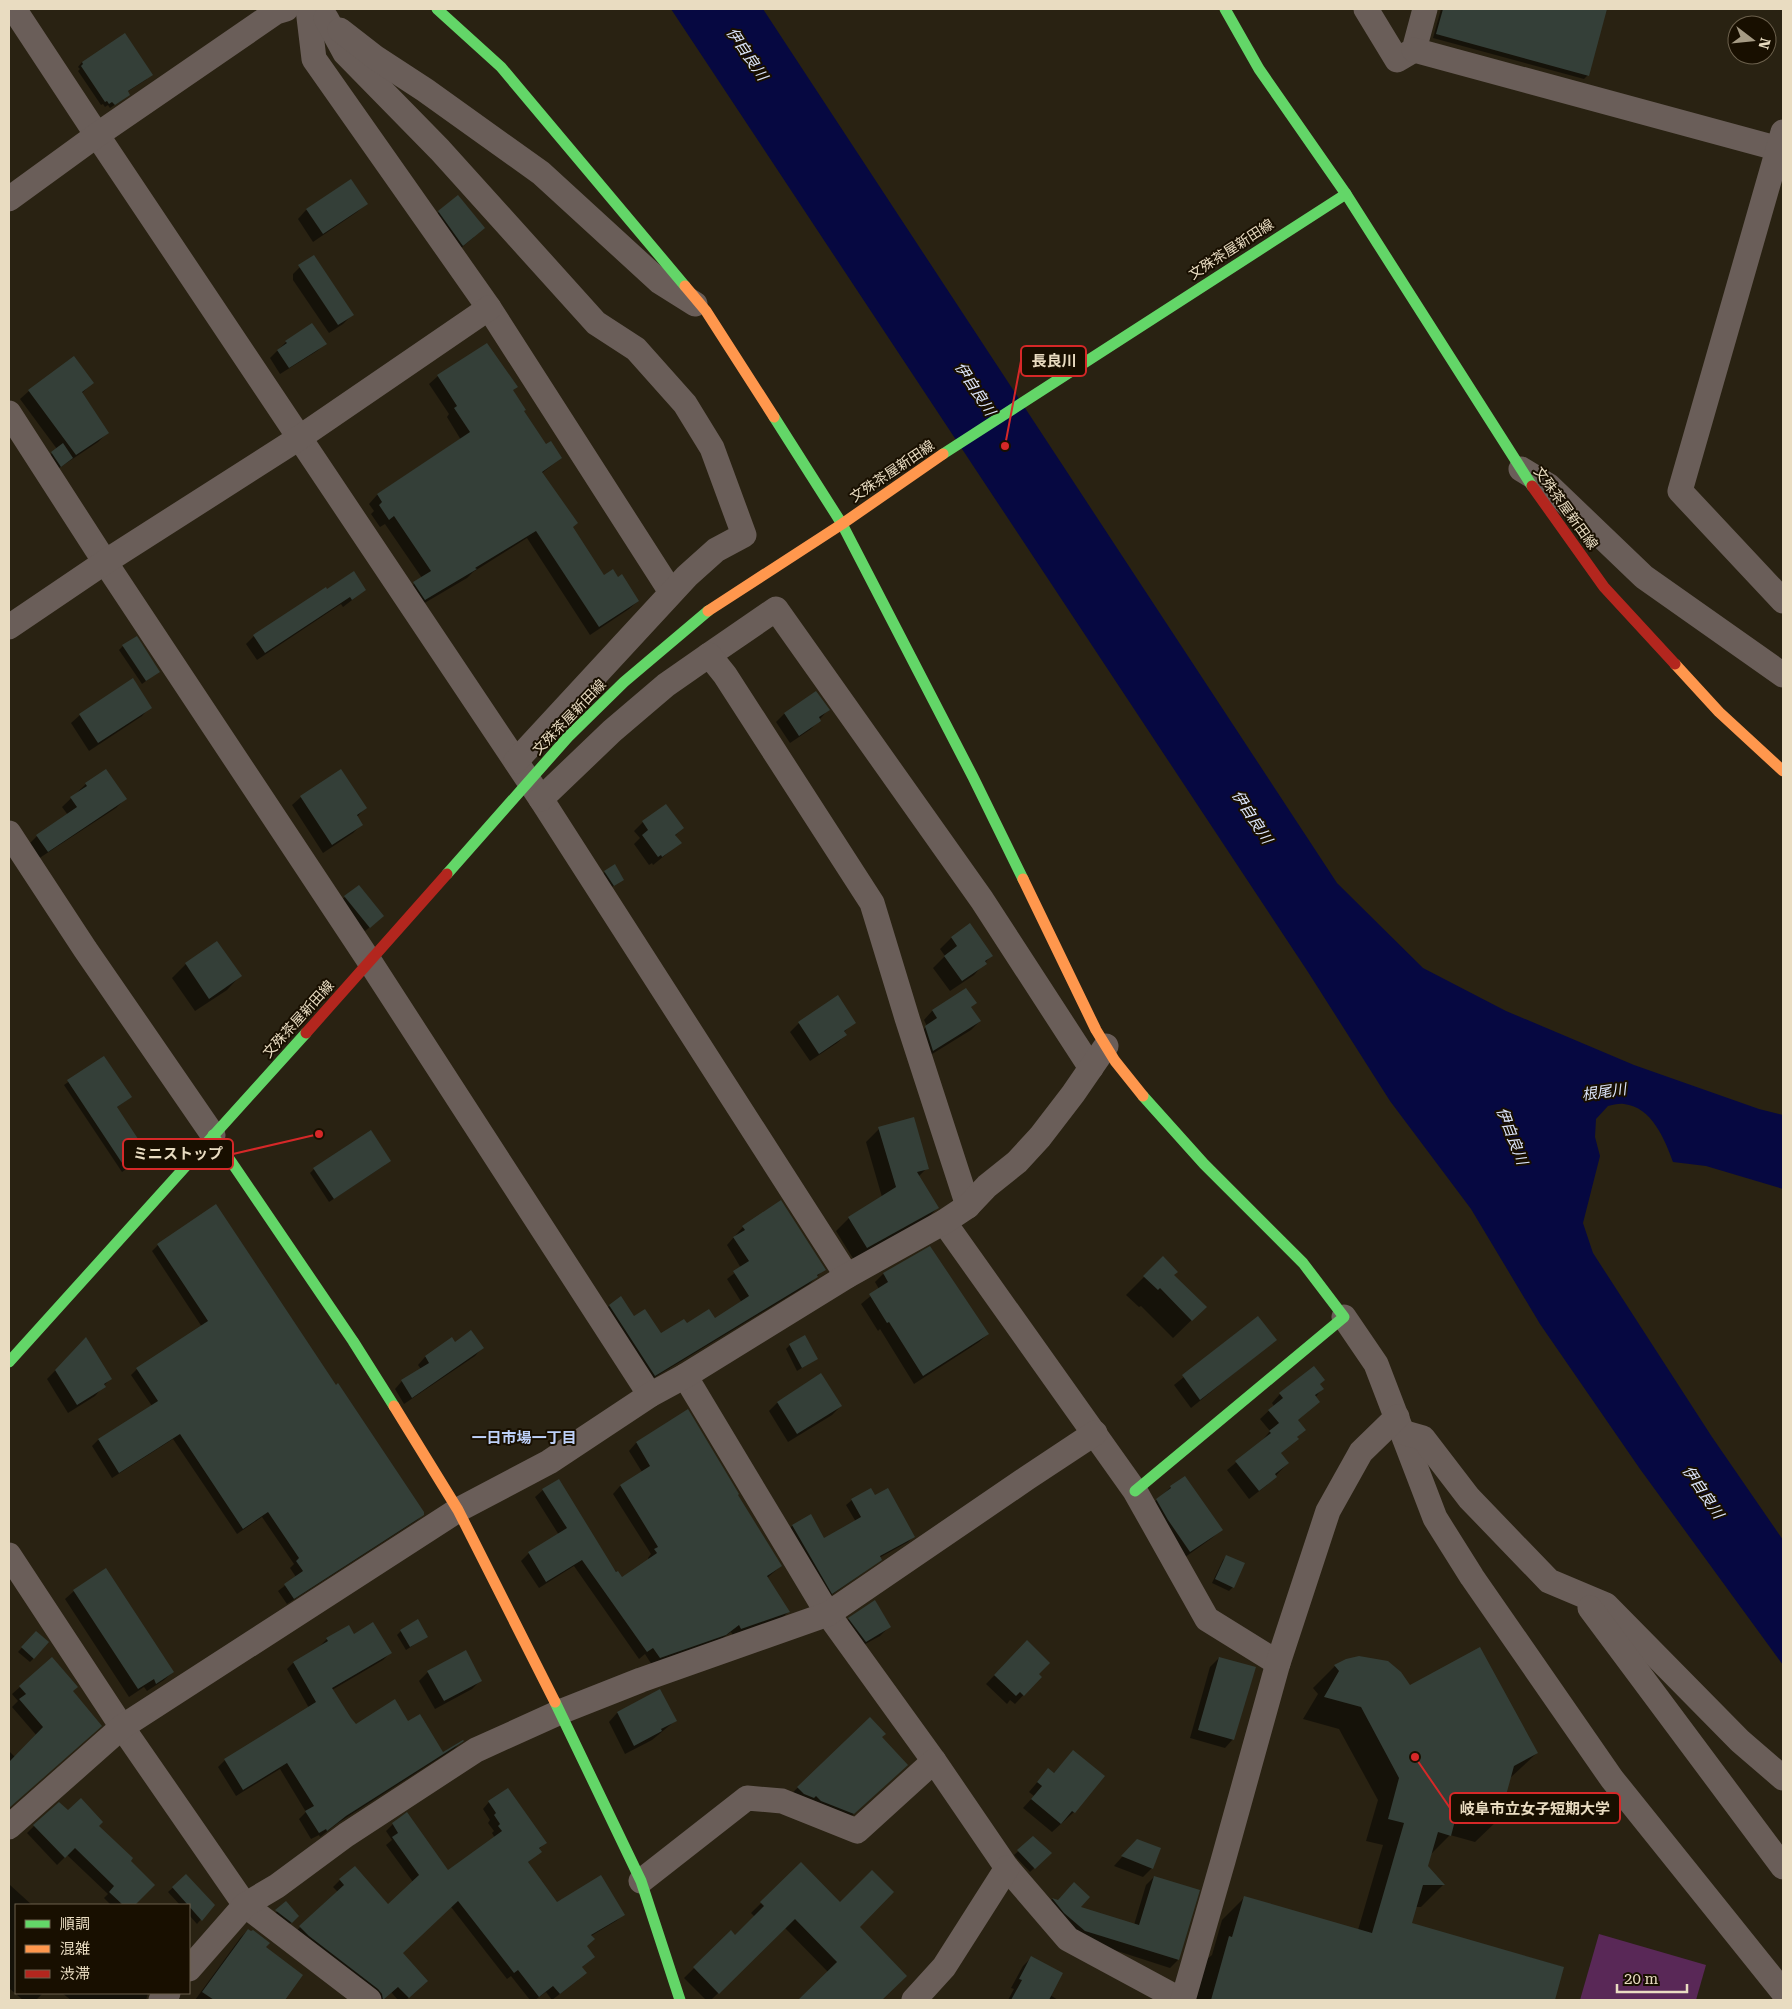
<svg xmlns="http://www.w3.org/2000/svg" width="1792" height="2009" font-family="'Roboto Serif','Noto Sans JP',serif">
<rect width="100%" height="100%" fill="#292212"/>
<polygon fill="#592857" points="1599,1934 1706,1965 1696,2000 1580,2000"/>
<path fill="#060841" d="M 671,9 L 763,9 L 1337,883 L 1423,968 L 1506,1011 L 1634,1065 L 1759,1109 L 1783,1115 L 1783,1189 L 1706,1166 L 1673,1162 C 1665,1140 1652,1107 1624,1104 C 1619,1103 1613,1105 1608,1106 L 1596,1119 L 1595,1137 L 1600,1156 L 1583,1223 L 1593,1253 L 1712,1437 L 1783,1540 L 1783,1665 L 1640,1469 L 1540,1324 L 1471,1209 L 1390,1101 L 1308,972 Z"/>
<g fill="#0007">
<polygon points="1441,9 1606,9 1588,75 1584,79 1433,38"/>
<polygon points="82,62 147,79 127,92 125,98 110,108 108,105 105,107 103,104 101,105 78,71 80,69 78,67"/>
<polygon points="351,180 366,204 357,212 313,242 298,219 306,210"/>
<polygon points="439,212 474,237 454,254 430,221"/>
<polygon points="303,264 352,315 343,324 329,333 293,280 293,274"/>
<polygon points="286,342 325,344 317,351 280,374 270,358"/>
<polygon points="438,376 512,391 523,411 545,446 561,458 542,473 572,528 604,576 638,601 629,609 590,635 527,538 473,572 467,578 416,608 405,591 422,578 385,524 380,527 371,514 374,511 369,504 377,495 461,440 447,417 449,414 429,384"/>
<polygon points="92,383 81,394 107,433 98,442 56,470 48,457 57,449 20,399 29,391"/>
<polygon points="365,590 343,607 341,604 257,660 246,644 254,636 327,591"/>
<polygon points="123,646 159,671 142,684 119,650"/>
<polygon points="150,707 142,716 89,751 71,723 80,715"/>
<polygon points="828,710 811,729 790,743 776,722 784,714"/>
<polygon points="86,784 125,799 116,808 38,859 28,845 37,836 68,815 62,807"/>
<polygon points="301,797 365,808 357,817 362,824 353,833 323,853 292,805"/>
<polygon points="643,822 682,828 675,836 680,843 653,865 652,863 649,865 634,844 640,838 634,831"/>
<polygon points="605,872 623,879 609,889 601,876"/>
<polygon points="359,886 379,920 365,931 340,901"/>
<polygon points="951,938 991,956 974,975 950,991 933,968 945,956 940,949"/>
<polygon points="217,943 240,976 227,990 195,1011 172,978 186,964"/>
<polygon points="966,989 970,1008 980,1021 971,1030 924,1059 917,1036 927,1026 924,1020 932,1011"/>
<polygon points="854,1022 844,1032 846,1035 837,1043 810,1061 790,1032 799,1023"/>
<polygon points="104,1057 131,1097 116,1108 147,1154 122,1172 64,1085"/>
<polygon points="879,1129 927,1168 918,1177 937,1208 925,1221 854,1260 836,1231 849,1218 882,1197 866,1142"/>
<polygon points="385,1165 329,1202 310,1173 314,1169"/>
<polygon points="743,1227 824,1269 809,1284 647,1382 602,1313 609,1306 660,1335 687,1325 715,1320 742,1303 727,1279 741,1268 727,1245"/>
<polygon points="158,1245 335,1386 423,1514 417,1520 287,1604 278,1591 296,1577 290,1568 294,1564 262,1517 237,1534 173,1439 112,1478 92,1446 98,1440 152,1406 131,1375 137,1369 202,1327 152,1251"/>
<polygon points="1163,1258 1172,1276 1205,1307 1173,1338 1141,1306 1139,1307 1126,1295"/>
<polygon points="883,1274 988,1334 979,1342 914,1384 880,1329 878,1331 861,1304 879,1289 875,1282"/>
<polygon points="1258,1317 1275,1340 1191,1408 1174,1385"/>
<polygon points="86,1339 110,1379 95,1396 68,1413 47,1379"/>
<polygon points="452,1339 455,1343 482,1348 475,1356 404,1404 395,1389 402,1381 421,1369 418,1365 425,1357"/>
<polygon points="790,1345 816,1359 797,1371 786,1349"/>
<polygon points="821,1375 841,1406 832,1415 788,1442 769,1411 777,1403"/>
<polygon points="1319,1385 1322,1389 1297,1420 1304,1430 1280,1454 1288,1463 1267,1485 1249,1499 1227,1470 1262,1441 1270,1431 1260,1419 1274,1406 1272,1403 1280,1394"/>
<polygon points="688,1411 737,1495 781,1566 767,1578 788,1612 781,1619 733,1636 731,1632 717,1642 652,1665 645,1654 639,1659 574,1566 539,1588 521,1561 529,1553 559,1535 535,1497 543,1490 622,1578 649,1560 648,1558 651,1554 613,1494 620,1486 642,1472 629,1451 636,1443"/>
<polygon points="1171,1487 1221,1530 1212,1538 1181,1560 1148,1508"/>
<polygon points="874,1497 914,1536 908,1542 879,1558 880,1560 874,1565 827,1598 787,1532 792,1526 811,1516 824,1540 856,1522 846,1505 852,1500"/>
<polygon points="1227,1556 1233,1587 1229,1591 1212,1583 1223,1560"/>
<polygon points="74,1591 173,1672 164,1680 147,1691 144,1687 129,1697 65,1599"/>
<polygon points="849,1619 889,1627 880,1636 856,1649 840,1627"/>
<polygon points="401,1631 426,1637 406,1650 397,1635"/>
<polygon points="36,1632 34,1658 30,1662 18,1652"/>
<polygon points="354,1635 390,1653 383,1660 332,1690 355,1725 408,1722 443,1753 460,1742 455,1748 338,1823 320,1837 319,1835 311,1839 299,1819 306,1812 280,1769 236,1796 218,1767 225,1760 309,1708 287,1669 293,1663 320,1646 327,1639"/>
<polygon points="1027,1642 1037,1674 1040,1677 1015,1704 1010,1700 1007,1704 986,1684"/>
<polygon points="1219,1658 1233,1739 1225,1748 1190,1738 1210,1667"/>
<polygon points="1335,1666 1410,1687 1537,1753 1510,1778 1498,1820 1475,1842 1450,1835 1431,1854 1427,1866 1443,1885 1421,1907 1415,1907 1411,1924 1563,1967 1553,2000 1196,2000 1207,1959 1212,1955 1222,1920 1244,1898 1358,1930 1383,1845 1366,1841 1378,1800 1339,1729 1303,1719 1318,1694 1313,1688"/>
<polygon points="428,1672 480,1681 472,1689 435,1709 419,1681"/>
<polygon points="20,1687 72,1692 92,1733 9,1807 9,1751 15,1757 37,1736 12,1707 18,1701 12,1694"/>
<polygon points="660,1691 675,1721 652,1740 625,1754 609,1722 617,1713"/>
<polygon points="870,1719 898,1773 845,1822 789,1796"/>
<polygon points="1073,1752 1074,1812 1052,1832 1023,1808 1034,1796 1029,1792 1040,1779 1053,1774"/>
<polygon points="489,1802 545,1843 538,1850 540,1852 527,1863 557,1904 623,1915 616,1921 591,1936 586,1946 594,1957 581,1968 578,1980 552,2000 546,1992 535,2000 530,2000 511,1976 507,1979 451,1907 401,1953 420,1988 406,2000 398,2000 391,1992 382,2000 375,2000 294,1933 338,1892 333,1887 340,1880 388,1906 413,1882 386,1845 392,1840 386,1831 393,1824 448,1872 495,1838 492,1833 494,1831 488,1823 490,1820 483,1809"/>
<polygon points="68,1812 97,1826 153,1885 133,1905 111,1905 104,1898 108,1894 67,1855 57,1865 27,1833 34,1826"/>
<polygon points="1033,1838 1050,1853 1030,1872 1014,1855"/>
<polygon points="1129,1849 1152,1868 1143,1877 1114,1866"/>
<polygon points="801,1864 903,1979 881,2000 800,2000 828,1972 785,1928 711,2000 706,2000 684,1978 731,1932 735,1936 755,1917 751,1913"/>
<polygon points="186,1876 213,1905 197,1924 189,1915 189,1905 180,1905 168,1892"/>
<polygon points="1154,1877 1178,1960 1170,1968 1077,1938 1045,1907 1052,1899 1134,1925 1146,1885"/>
<polygon points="10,1885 32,1905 16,1905 16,1993 43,1993 36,2000 23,2000 9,1988"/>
<polygon points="286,1903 298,1916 282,1931 268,1920"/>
<polygon points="248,1930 264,1947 302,1975 283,2000 195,2000 241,1937"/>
<polygon points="1032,1957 1050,1995 1058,2000 1008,2000 1014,1989 1011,1988 1023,1966"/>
<polygon points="62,1993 148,1993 146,2000 71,2000"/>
</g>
<g fill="#343f38">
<polygon points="1443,9 1607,9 1589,76 1436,34"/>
<polygon points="125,33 153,75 128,91 130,95 115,105 112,102 109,104 107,101 105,102 81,66 83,64 82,62"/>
<polygon points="351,179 368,204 323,234 306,209"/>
<polygon points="458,195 485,228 463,246 438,211"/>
<polygon points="314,255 354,315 338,325 298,265"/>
<polygon points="312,323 327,344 289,368 277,350 287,343 285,341"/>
<polygon points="487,343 518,387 513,390 526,410 524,411 546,444 551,441 562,458 542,472 578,523 573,527 604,575 613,569 618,577 622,574 639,601 599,627 536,531 475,568 477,569 425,600 413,582 431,571 394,516 389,520 379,505 382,502 377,494 470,432 454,408 457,406 437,375"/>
<polygon points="74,356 94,383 82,392 109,433 76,455 28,390"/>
<polygon points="63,443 73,458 61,467 51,452"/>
<polygon points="354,571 366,590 352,600 350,597 265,653 253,635 326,587 327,589"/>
<polygon points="137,636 160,672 146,681 122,645"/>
<polygon points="133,678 152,708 98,743 79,714"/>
<polygon points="816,691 830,710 819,717 821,721 799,736 784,713"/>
<polygon points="106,769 127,799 48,852 36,835 77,807 70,797 87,786 85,783"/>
<polygon points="341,769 367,808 357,815 363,825 332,845 300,796"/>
<polygon points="666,804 684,828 675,835 682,843 662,857 661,855 658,857 642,835 648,830 642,821"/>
<polygon points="615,864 624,880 614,886 604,871"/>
<polygon points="359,885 384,916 370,928 344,896"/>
<polygon points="970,923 993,956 985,961 987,964 962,981 944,956 957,946 951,937"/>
<polygon points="217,941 242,976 209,999 185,963"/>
<polygon points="966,988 977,1003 971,1007 981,1021 933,1051 925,1026 937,1018 932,1010"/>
<polygon points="838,995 856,1023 844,1031 847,1035 819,1054 798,1022"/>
<polygon points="104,1056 132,1097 117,1107 148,1154 126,1169 67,1080"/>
<polygon points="914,1117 929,1169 917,1172 939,1208 867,1248 848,1217 896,1187 878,1127"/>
<polygon points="371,1130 391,1161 334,1199 313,1168"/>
<polygon points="781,1200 826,1270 817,1275 818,1277 655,1376 609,1305 621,1296 634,1316 645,1309 661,1333 684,1319 687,1323 709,1309 715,1318 749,1296 733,1271 749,1261 733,1237 745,1230 742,1226"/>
<polygon points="216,1204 336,1385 338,1383 424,1512 424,1515 294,1599 284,1584 303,1571 296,1561 299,1558 268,1512 243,1529 180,1434 119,1473 98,1439 158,1401 136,1368 208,1321 157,1244"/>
<polygon points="930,1246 989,1334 923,1376 889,1322 887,1323 869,1294 888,1282 883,1273"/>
<polygon points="1163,1256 1178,1272 1174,1275 1207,1307 1192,1321 1160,1288 1158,1290 1143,1276"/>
<polygon points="1258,1316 1277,1340 1200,1400 1182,1375"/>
<polygon points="471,1330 484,1348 412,1398 401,1380 429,1363 425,1356 452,1337 455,1342"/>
<polygon points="805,1335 818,1359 802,1368 789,1344"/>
<polygon points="86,1337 112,1379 104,1384 106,1387 77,1405 55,1370"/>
<polygon points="1314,1366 1325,1380 1320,1384 1324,1389 1315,1395 1320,1402 1298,1420 1306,1430 1297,1437 1299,1439 1281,1453 1289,1463 1275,1474 1277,1477 1259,1491 1235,1461 1271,1433 1269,1431 1279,1423 1268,1410 1283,1398 1279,1393"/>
<polygon points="821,1373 842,1406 797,1434 777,1402"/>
<polygon points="688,1409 739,1494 738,1495 782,1566 767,1576 790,1612 741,1629 739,1625 726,1635 660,1658 653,1648 647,1652 582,1560 546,1582 528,1552 567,1528 542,1489 559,1479 616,1572 618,1571 622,1577 657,1553 654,1549 658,1547 620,1485 650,1466 636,1442"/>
<polygon points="1185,1476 1223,1530 1190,1552 1168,1520 1156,1499 1171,1488 1170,1486"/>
<polygon points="871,1488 875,1495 888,1488 915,1537 880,1556 882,1560 832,1594 792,1525 811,1514 824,1538 861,1517 851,1499"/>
<polygon points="1226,1555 1245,1563 1234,1588 1215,1579"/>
<polygon points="106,1568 174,1672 156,1684 154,1679 138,1689 73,1590"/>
<polygon points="875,1600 891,1627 866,1642 848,1618"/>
<polygon points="418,1619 428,1637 410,1647 400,1630"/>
<polygon points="373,1622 392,1653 332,1688 351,1718 356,1724 395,1699 408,1721 420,1714 443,1752 463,1740 464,1741 346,1816 327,1831 326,1829 319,1833 305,1811 314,1806 287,1763 243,1790 224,1759 316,1702 293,1662 328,1641 326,1638 349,1625 354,1634"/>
<polygon points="36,1631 49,1642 34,1659 21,1647"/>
<polygon points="1027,1640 1050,1663 1039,1674 1042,1677 1024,1696 1020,1692 1016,1696 994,1675"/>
<polygon points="1480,1647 1538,1753 1514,1766 1499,1821 1458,1809 1451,1836 1438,1832 1428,1866 1445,1885 1423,1885 1412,1923 1564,1967 1555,2000 1211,2000 1229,1936 1232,1937 1244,1896 1372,1933 1404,1823 1388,1819 1399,1778 1361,1707 1324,1697 1339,1671 1334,1665 1346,1659 1359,1656 1388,1661 1401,1672 1410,1685"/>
<polygon points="466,1650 482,1681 444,1701 427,1671"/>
<polygon points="52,1657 78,1687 73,1691 102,1726 9,1808 9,1762 43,1727 19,1699 26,1694 19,1686"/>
<polygon points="1219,1657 1256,1667 1234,1740 1198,1730"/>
<polygon points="660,1689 677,1721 661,1729 662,1731 634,1746 617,1712"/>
<polygon points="870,1717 886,1734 882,1737 908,1765 854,1814 821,1801 816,1796 814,1798 804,1794 797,1787"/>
<polygon points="1073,1750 1105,1776 1075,1813 1072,1811 1061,1824 1031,1799 1042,1786 1037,1782 1048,1768 1054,1773"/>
<polygon points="508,1788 547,1843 539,1848 542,1852 528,1862 557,1902 601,1875 625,1915 591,1935 595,1939 587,1946 595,1957 582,1967 587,1973 560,1994 553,1986 539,1997 518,1970 514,1973 458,1901 403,1953 428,1981 409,1998 398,1987 383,2000 382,1994 378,1989 309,1936 299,1926 344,1885 339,1879 355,1866 388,1904 419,1875 392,1837 398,1833 392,1823 399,1818 407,1812 448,1870 502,1831 498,1826 500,1824 494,1815 496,1813 488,1801"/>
<polygon points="81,1798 103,1822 99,1826 133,1858 131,1861 155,1885 135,1905 123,1905 109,1892 114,1886 75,1848 65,1858 33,1825 59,1802 68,1810"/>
<polygon points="1033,1836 1052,1853 1035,1869 1017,1850"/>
<polygon points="1137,1839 1161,1848 1153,1869 1121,1856"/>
<polygon points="801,1862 840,1902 872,1870 894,1892 860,1927 907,1976 882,2000 798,2000 837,1962 795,1919 719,1994 693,1967 731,1930 735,1935 764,1906 760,1902"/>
<polygon points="186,1874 215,1905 202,1921 172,1887"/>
<polygon points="1154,1876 1200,1890 1179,1960 1085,1931 1064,1913 1052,1898 1058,1900 1074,1882 1090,1897 1081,1907 1139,1925"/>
<polygon points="286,1901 299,1916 292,1923 275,1910"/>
<polygon points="248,1929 251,1931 253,1930 270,1943 266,1947 303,1975 285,2000 214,2000 202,1992"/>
<polygon points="1031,1956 1063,1973 1049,2000 1011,2000 1022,1980 1019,1979"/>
</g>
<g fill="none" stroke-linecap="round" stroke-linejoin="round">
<g stroke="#6a5e59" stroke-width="25">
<polyline points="14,9 97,135 541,799 847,1276"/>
<polyline points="308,9 314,59 489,308 671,592"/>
<polyline points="1366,9 1397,60 1414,50 1425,9"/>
<polyline points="326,18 345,53 440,150 596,323 636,349 685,404 712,448 744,535 716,550 687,576 516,761"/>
<polyline points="340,30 376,58 425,90 541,173 660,282 695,304"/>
<polyline points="1414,50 1783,150"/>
<polyline points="1783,132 1680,491 1783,601"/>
<polyline points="9,199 97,135 276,12 286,9"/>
<polyline points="9,413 105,562 370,962 650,1395"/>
<polyline points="1521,469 1549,486 1644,577 1783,675"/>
<polyline points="9,627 105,562 299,438 489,308"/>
<polyline points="709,655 776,609 982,900 1091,1068"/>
<polyline points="541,799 612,731 666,685 709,655 725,675 872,903 907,1018 968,1206"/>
<polyline points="9,833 85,949 213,1135"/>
<polyline points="944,1222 1135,1491 1207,1619 1278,1663"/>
<polyline points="1344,1317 1376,1364 1435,1518 1472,1577 1612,1779 1783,1992"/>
<polyline points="685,1376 828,1614 934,1761"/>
<polyline points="1402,1432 1423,1438 1469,1498 1549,1581 1606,1605 1740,1741 1783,1778"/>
<polyline points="9,1555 122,1727 245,1905 369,2000"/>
<polyline points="1590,1608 1783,1867"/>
<polyline points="9,1827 122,1727 458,1510 549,1462 650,1395 685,1376 847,1276 944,1222 968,1206 987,1186 1017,1162 1040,1137 1073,1094 1106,1046"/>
<polyline points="641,1881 747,1798 782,1801 857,1831 934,1761 1007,1868 1068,1939 1181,2000"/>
<polyline points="189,1969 245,1905 277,1886 346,1835 476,1750 560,1712 641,1680 828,1614 1027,1478 1095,1433"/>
<polyline points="161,2000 168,1993"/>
<polyline points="914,2000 944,1967 1007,1868"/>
<polyline points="1183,2000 1223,1861 1278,1663 1328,1511 1361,1452 1397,1417"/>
</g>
<g stroke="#63d668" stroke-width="11">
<polyline points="437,9 501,67 685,286"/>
<polyline points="1225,9 1259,69 1346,194 1532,486"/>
<polyline points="774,417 842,524 973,777 1023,879"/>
<polyline points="943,454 1346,194"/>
<polyline points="447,874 568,737 624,682 708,611"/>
<polyline points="213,1135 353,1341 394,1406"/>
<polyline points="9,1362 306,1033"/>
<polyline points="1135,1491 1344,1317 1303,1263 1204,1164 1143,1096"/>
<polyline points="555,1702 641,1881 680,2000"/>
</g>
<g stroke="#ff974d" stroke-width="11">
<polyline points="685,286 706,311 774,417"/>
<polyline points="708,611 842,524 943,454"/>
<polyline points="1675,664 1719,712 1783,771"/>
<polyline points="1023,879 1096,1030 1115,1061 1143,1096"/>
<polyline points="394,1406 458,1510 555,1702"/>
</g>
<g stroke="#b3261e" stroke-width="11">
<polyline points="1532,486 1604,587 1675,664"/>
<polyline points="306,1033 447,874"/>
</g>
</g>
<g text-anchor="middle" stroke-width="4" stroke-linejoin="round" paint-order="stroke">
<g font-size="14" fill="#e9dcc1" stroke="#180f00">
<text transform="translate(1231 249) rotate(-33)" y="5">文殊茶屋新田線</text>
<text transform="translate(892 471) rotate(-34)" y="5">文殊茶屋新田線</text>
<text transform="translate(1566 508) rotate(54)" y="5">文殊茶屋新田線</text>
<text transform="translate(569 717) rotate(-46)" y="5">文殊茶屋新田線</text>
<text transform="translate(298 1019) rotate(-48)" y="5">文殊茶屋新田線</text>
</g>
<g font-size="15" font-style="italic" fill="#dbe4f9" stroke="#180f00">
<text transform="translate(747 54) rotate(56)" y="5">伊自良川</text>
<text transform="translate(975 389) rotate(57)" y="5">伊自良川</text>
<text transform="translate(1252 817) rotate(57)" y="5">伊自良川</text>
<text transform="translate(1604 1092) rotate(-8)" y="5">根尾川</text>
<text transform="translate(1512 1136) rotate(69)" y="5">伊自良川</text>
<text transform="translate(1703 1492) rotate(56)" y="5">伊自良川</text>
</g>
<g font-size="15" font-weight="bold" fill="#bed1f9" stroke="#180f00">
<text x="524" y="1443">一日市場一丁目</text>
</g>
</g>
<path fill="none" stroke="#d62828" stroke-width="2" d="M1005 446L1021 361M319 1134L233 1154M1415 1757L1450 1808"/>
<g fill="#d62828" stroke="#180f00" stroke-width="2">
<circle cx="1005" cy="446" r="5"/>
<circle cx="319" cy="1134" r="5"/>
<circle cx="1415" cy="1757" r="5"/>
</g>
<g fill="#180f00" stroke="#d62828" stroke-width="2">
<rect x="1021" y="346" width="65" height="30" rx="5"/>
<rect x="123" y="1139" width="110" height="30" rx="5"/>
<rect x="1450" y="1793" width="170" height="30" rx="5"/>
</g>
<g font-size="15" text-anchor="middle" font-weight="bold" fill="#e9dcc1">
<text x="1054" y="366">長良川</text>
<text x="178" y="1159">ミニストップ</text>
<text x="1535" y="1814">岐阜市立女子短期大学</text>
</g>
<rect width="1792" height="2009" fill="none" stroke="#e9dcc1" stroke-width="20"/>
<rect x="15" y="1904" width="175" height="90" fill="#180f00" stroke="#6c614d"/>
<rect x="25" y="1920" width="25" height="8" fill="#63d668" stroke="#6c614d"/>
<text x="60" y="1929" font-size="15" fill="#e9dcc1">順調</text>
<rect x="25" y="1945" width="25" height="8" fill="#ff974d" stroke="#6c614d"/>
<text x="60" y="1954" font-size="15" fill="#e9dcc1">混雑</text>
<rect x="25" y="1970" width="25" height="8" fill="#b3261e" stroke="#6c614d"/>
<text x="60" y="1979" font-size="15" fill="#e9dcc1">渋滞</text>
<g transform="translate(1752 40) rotate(106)"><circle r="24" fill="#180f00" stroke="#6c614d"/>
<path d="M0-4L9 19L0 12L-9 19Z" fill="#a69b84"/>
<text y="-8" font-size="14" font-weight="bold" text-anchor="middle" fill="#e9dcc1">N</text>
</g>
<path d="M1617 1984v8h70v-8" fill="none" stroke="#e9dcc1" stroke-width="2.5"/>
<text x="1624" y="1984" font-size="15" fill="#e9dcc1" stroke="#180f00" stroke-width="4" paint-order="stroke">20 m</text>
</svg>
